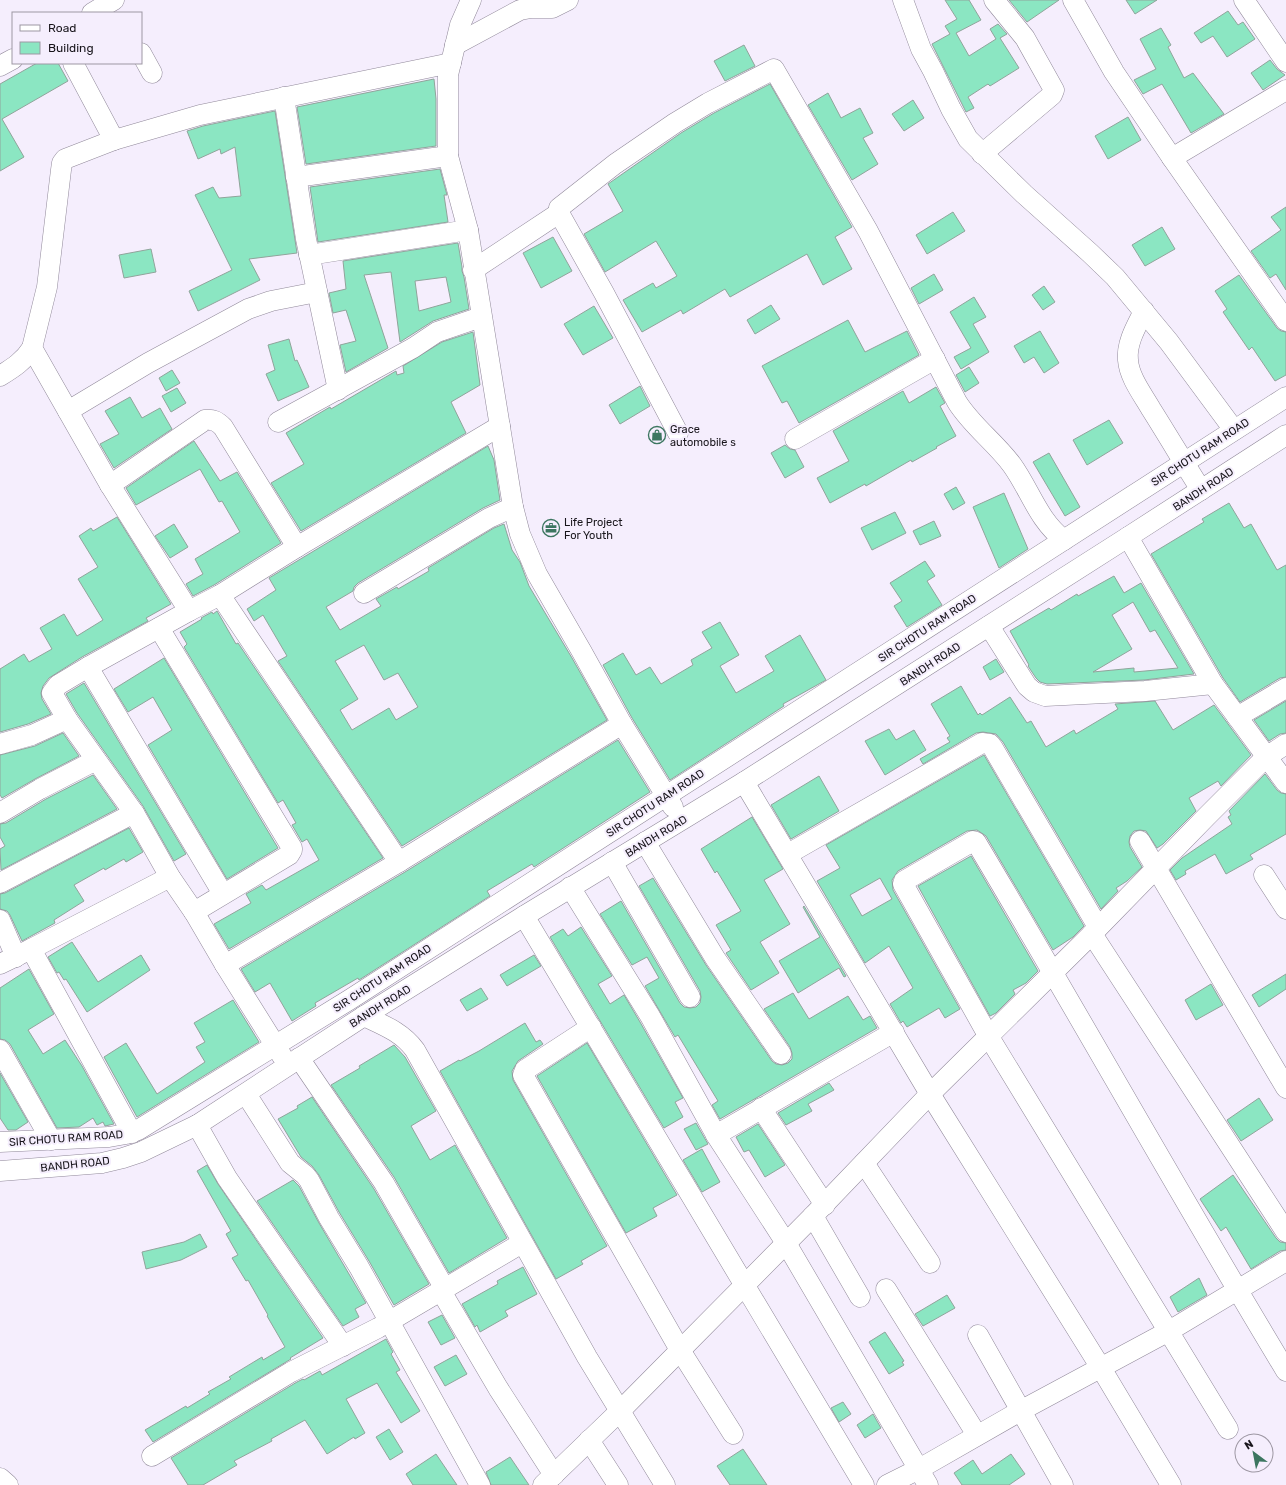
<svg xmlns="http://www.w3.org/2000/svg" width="1286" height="1485" font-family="Rubik,sans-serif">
<rect width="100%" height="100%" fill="#f5eefd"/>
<g fill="#8be6c2" stroke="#90a49b" fill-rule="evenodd">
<polygon points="945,0 969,0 981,20 956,33 969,56 996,39 990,29 998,24 1007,34 1000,38 1019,68 990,86 988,84 968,97 974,108 966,112 932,44 950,34 945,26 957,19"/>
<polygon points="1009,0 1059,0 1027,22"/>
<polygon points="1126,0 1157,0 1135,14"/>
<polygon points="1228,11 1238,25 1243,22 1255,39 1227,57 1213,36 1201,43 1194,33"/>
<polygon points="1161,28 1171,45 1168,47 1184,78 1193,73 1224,114 1191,133 1162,84 1143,94 1134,80 1156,69 1140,39"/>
<polygon points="744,45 755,66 725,81 714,61"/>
<polygon points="1270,60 1277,69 1285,75 1263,90 1251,73"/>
<polygon points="37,63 58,63 68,81 2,119 24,157 0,171 0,84"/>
<polygon points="434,79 436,99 436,146 306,164 297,107"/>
<polygon points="770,84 852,227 835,237 852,269 823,285 807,254 730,297 725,289 683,314 681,310 642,332 623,300 653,283 656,288 677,276 656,241 605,272 584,234 623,211 608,184 681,133 714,113"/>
<polygon points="828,93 841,118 860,108 873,133 863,138 878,164 852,180 808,105"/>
<polygon points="913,100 924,118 904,131 892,114"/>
<polygon points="275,111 297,253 249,259 260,280 198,311 189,291 232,270 195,195 213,187 219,198 241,196 235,147 221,154 220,149 198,159 187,131 203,126"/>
<polygon points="1128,117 1141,140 1108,159 1095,136"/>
<polygon points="440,169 447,195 444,195 448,222 318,242 310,187"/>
<polygon points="1286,207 1286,290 1276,274 1270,278 1251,251 1281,230 1271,217"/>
<polygon points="953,212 965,231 927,254 916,235"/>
<polygon points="1162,227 1175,249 1145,266 1132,245"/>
<polygon points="553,237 572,271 541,288 523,253"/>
<path d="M 458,243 L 462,267 L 462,271 L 464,277 L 469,309 L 433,321 L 400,342 L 391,272 L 364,275 L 388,348 L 346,372 L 340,345 L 356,341 L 346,310 L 333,313 L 329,293 L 346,289 L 343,261 ZM 446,277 L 451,302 L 419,311 L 415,281 Z"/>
<polygon points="151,249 156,272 124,278 119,255"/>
<polygon points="934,274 943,290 919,304 911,288"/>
<polygon points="1239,275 1277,328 1281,331 1286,332 1286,375 1275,381 1252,347 1249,350 1223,312 1227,309 1215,291"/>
<polygon points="1044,286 1055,302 1043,310 1032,295"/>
<polygon points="974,297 986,317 973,324 989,352 961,369 954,357 971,348 950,312"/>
<polygon points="771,305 780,319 755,334 747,320"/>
<polygon points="594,306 613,338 583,355 564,324"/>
<polygon points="848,320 865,352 907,331 919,355 799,423 787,401 782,403 762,366"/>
<polygon points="1040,331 1059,363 1044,373 1034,357 1024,363 1014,346"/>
<polygon points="473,332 480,385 451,402 466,433 301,531 271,483 304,464 286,433 330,407 331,409 396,371 397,375 404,373 403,366 442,342"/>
<polygon points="289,339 295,361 297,360 309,387 278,401 266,374 275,370 268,345"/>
<polygon points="969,367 979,383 965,392 956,375"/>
<polygon points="172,370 180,383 166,391 159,378"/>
<polygon points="640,386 650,406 620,424 609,405"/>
<polygon points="936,387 945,403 940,406 956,436 936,447 937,448 912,462 911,460 866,486 865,484 830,503 817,478 849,461 833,431 903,391 909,403"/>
<polygon points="177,388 186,403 171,412 162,396"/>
<polygon points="130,397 142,418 160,408 172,429 114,468 100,444 119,434 105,411"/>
<polygon points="1109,420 1123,443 1087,465 1073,440"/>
<polygon points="194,441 220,481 237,472 281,543 214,585 193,596 186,584 203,574 195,559 240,532 222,501 219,502 200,469 136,505 126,488"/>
<polygon points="785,445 790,449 795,450 804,467 785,478 771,453"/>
<path d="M 488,446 L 494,460 L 500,500 L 483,508 L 358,583 L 354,587 L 353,591 L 326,607 L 340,630 L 381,606 L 376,599 L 397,587 L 398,589 L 429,571 L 428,568 L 494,528 L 504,524 L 512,550 L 520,562 L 529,586 L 572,658 L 607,720 L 402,846 L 278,661 L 287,656 L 263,615 L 254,621 L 247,609 L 276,590 L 269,578 ZM 364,645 L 384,680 L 398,673 L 418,707 L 396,720 L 389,708 L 352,730 L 340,710 L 358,699 L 335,661 Z"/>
<polygon points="1049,453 1080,507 1065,516 1033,462"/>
<polygon points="956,487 965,503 953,510 944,494"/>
<polygon points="1004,493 1028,549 999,568 973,507"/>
<polygon points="1229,503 1244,528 1251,524 1277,570 1286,565 1286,677 1280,678 1240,702 1223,678 1151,554 1204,522 1202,519"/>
<polygon points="895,512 906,533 872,550 861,528"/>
<polygon points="117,517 171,604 146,618 148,621 82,657 49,678 43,686 41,693 42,699 51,714 28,724 0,732 0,669 24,654 29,662 52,649 40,628 64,614 77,636 103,620 78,579 98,567 79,536 91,528 93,531"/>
<polygon points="934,521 941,536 920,545 913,531"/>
<polygon points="174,524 188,547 170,558 155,536"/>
<polygon points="925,561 935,576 927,581 942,605 907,627 894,606 902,601 890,583"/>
<path d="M 1114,576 L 1124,593 L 1141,583 L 1194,674 L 1144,680 L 1047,684 L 1040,682 L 1036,678 L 1028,666 L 1029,665 L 1010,631 L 1049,608 L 1051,610 L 1077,594 L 1078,596 ZM 1133,602 L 1150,632 L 1155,630 L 1178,668 L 1134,672 L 1134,668 L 1093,672 L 1132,649 L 1112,615 Z"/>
<polygon points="217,611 236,644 238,643 383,858 229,949 214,924 251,903 246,894 262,885 266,890 319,860 307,839 302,842 292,825 296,823 283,800 278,803 184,647 187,644 180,632 202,619 201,618 212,612 213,614"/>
<polygon points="720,622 739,655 720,666 736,693 774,671 765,656 800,635 826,680 783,704 784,706 670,780 632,718 603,665 623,653 636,675 650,667 661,684 693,665 691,660 712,648 702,632"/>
<polygon points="164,658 278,848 227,879 148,745 172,730 153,697 128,712 114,689"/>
<polygon points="996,659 1004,672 990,680 983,667"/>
<polygon points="84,683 186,854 174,861 143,806 77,713 66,694"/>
<polygon points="961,686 978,715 980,713 982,715 1010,697 1027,723 1031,721 1046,747 1074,730 1076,734 1118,709 1115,704 1155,701 1173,730 1214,705 1251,755 1221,786 1218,781 1189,798 1196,811 1163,844 1157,848 1146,831 1140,830 1134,831 1130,836 1129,842 1130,847 1142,867 1127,881 1116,888 1118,891 1101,909 1003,742 996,734 983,732 976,733 923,764 920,759 950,742 947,738 950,736 931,704"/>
<polygon points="1286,701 1286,733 1280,734 1269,741 1254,720"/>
<polygon points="889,729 896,740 914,730 926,750 885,775 865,741"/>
<polygon points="63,733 79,756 35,779 2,798 0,795 0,755 35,746"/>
<polygon points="618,740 650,792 534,867 532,864 487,891 490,896 359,980 358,978 315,1003 316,1006 292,1021 270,983 255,992 241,969 405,872"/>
<path d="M 984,755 L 1084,926 L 1073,937 L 1053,950 L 986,836 L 977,830 L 967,831 L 898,871 L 892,880 L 893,890 L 960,1009 L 945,1018 L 939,1008 L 907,1027 L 903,1021 L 901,1023 L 890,1004 L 913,988 L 889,946 L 865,963 L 817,881 L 840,868 L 826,845 ZM 880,878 L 892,899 L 862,916 L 850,895 Z"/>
<polygon points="1265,774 1277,790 1281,793 1286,794 1286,834 1250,855 1253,859 1226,874 1215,854 1185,871 1186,874 1176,880 1170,870 1182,858 1232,824 1228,817 1231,815 1229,811"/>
<polygon points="93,775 117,809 1,870 0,849 5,846 0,837 0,824 6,823 46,799"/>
<polygon points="819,776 839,811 791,839 771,805"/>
<polygon points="752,817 783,869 764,880 790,924 760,942 779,973 751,990 726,953 731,950 716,925 741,911 717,871 715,873 701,849"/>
<polygon points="129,828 143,852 126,862 124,859 105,870 104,868 74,885 84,901 54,920 55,923 22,941 10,915 7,911 0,909 0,894 5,893"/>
<polygon points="971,856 1038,971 1026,983 1013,990 1015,994 996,1013 990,1016 918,886"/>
<polygon points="653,878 706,965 772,1061 776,1064 782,1065 788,1063 792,1059 792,1053 790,1047 764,1009 793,993 809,1019 848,996 863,1020 870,1016 877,1028 720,1119 712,1105 718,1101 678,1035 675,1037 645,986 659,978 647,957 632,965 600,914 621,901 680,1003 684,1007 690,1008 696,1007 700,1003 701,997 700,991 639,886"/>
<polygon points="804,906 846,976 844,977 839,968 798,993 779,961 820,937 803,907"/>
<polygon points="581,927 612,976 598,984 610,1004 624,995 640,1022 683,1098 675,1102 683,1117 664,1128 550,937 563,929 568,936"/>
<polygon points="72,942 98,982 141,955 150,970 87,1012 66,979 64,980 59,972 57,973 48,957"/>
<polygon points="534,955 541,966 507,986 500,975"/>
<polygon points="29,969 54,1014 28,1030 43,1054 65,1040 82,1066 114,1124 105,1126 103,1122 97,1125 93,1118 79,1127 57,1128 10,1044 5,1040 0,1039 0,988"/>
<polygon points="1286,974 1286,989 1259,1007 1252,995"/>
<polygon points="1211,984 1223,1005 1196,1020 1185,1000"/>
<polygon points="481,988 488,999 467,1011 460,1000"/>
<polygon points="233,1000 259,1042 137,1117 104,1057 126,1043 157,1094 205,1062 196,1047 205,1042 194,1023"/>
<polygon points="525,1023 536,1042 540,1040 543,1044 518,1061 512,1071 513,1080 607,1246 581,1261 583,1264 556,1279 440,1071 459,1060 460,1061 479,1051"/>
<polygon points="587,1043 677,1195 653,1208 657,1216 626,1233 537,1076"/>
<polygon points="394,1045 405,1057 436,1111 411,1126 430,1160 455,1145 507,1238 449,1273 394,1177 331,1085 360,1068 359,1066"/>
<polygon points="0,1073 28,1122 16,1130 8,1130 0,1118"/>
<polygon points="829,1083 834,1090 808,1104 812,1111 786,1125 778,1113"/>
<polygon points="312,1097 374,1189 429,1284 394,1305 369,1261 339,1212 319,1175 312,1166 301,1157 278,1119 298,1108 297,1106"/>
<polygon points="1259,1098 1273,1120 1241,1141 1227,1120"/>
<polygon points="696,1123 708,1144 696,1150 684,1129"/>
<polygon points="758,1124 785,1165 765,1177 749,1150 744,1152 736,1137"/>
<polygon points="702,1149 720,1182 702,1192 683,1160"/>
<polygon points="207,1165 218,1184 323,1338 290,1358 291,1359 153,1442 145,1430 186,1406 187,1408 210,1394 208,1392 231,1379 229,1377 262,1357 263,1360 285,1347 267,1316 268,1315 248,1280 246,1281 232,1258 238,1255 226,1234 231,1231 197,1171"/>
<polygon points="1233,1175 1276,1238 1280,1242 1286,1243 1286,1250 1280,1251 1251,1269 1226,1227 1221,1231 1200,1199"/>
<polygon points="293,1180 299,1186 319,1223 366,1303 355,1309 359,1317 343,1326 257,1201"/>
<polygon points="200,1234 207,1247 181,1260 146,1269 142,1252 184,1242"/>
<polygon points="523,1267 537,1294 505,1311 508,1316 480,1332 477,1325 475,1327 462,1304 498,1284 497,1281"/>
<polygon points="1199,1278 1207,1295 1178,1312 1170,1297"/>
<polygon points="947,1295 955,1308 923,1326 915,1314"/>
<polygon points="442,1315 455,1338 441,1345 428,1322"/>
<polygon points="885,1332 904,1361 902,1362 904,1365 889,1374 869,1342"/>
<polygon points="386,1339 393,1352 391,1354 400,1370 396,1372 420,1411 401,1423 377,1383 346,1399 365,1433 355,1439 354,1437 327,1454 305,1420 271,1439 272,1441 234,1461 237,1465 203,1485 188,1485 171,1458 297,1382 303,1379 304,1380 320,1371 322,1375"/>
<polygon points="456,1355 467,1374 445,1386 434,1367"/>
<polygon points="843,1402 851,1414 839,1422 831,1408"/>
<polygon points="873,1414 881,1428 865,1438 857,1425"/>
<polygon points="389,1429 403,1452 390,1460 376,1437"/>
<polygon points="743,1449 767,1485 730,1485 717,1466"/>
<polygon points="436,1454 457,1485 413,1485 406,1474"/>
<polygon points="1011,1454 1025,1474 1009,1485 962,1485 954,1473 973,1460 982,1474"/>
<polygon points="510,1457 529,1485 491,1485 486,1472"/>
</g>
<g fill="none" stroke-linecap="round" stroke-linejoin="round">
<g stroke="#91899a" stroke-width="21">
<g id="minor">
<polyline points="471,0 460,25 448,75 448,156 468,230 513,507 520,534 537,574 582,652 622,724 673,807"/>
<polyline points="903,0 921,49 933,71 951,109 968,139 1024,194 1090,253 1115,277 1169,342 1234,430"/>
<polyline points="1073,0 1114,72 1172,158 1286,321"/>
<polyline points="1244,0 1286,62"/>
<polyline points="92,13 114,0"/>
<polyline points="455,45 520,10 531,8 552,8 568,0"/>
<polyline points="141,53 152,73"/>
<polyline points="73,63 114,140"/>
<polyline points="0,66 13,59"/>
<polyline points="284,97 306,239 338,390"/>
<polyline points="982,154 1052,95 1054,90 1025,38 994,0"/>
<polyline points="1172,158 1286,90"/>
<polyline points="296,177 448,156"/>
<polyline points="309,255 468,230"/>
<polyline points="473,270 559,213"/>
<path d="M 1144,311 C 1137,325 1126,343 1128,360 C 1129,377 1143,395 1151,409 C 1168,436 1184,463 1201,490"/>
<polyline points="32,348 110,485 189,611"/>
<path d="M 0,376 C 13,368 24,361 32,348 L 47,287 L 61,170 L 62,163 L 65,159 L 114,140 L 200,115 L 451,63"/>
<polyline points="68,411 148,363 248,309 271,301 317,292"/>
<polyline points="278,422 413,348 437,332 481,317"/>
<path d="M 678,433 L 604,293 L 559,213 L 559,208 L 615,164 L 675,123 L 708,103 L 774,69 L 868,231 L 957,402 C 972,426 995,442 1012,465 C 1030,490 1038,520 1064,540"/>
<polyline points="795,439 935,359"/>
<path d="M 110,485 L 205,420 C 213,419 217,421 223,427 L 297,547"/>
<polyline points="1128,537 1213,684 1286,783"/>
<polyline points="364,593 489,518 513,507"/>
<polyline points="220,595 399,862"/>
<polyline points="989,626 1027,686 1034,692 1045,696 1145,691 1213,684"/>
<polyline points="159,628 292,848 292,850 289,855 194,912"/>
<polyline points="88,667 223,894"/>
<polyline points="1237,717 1286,688"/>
<polyline points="0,744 32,735 67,719"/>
<polyline points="744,782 930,1094 1101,1368 1171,1485"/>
<polyline points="0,813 40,789 96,760"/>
<polyline points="1140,841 1286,1088"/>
<polyline points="645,842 715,958 781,1054"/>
<polyline points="788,854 982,743 990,744 993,748 1098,927"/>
<polyline points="612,862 690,997"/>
<polyline points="1264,875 1286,909"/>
<polyline points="0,883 134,813"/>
<polyline points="570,887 650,1016 716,1135 786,1243 928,1485"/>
<path d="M 524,916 C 638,1105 749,1296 864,1485"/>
<polyline points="0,920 16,957"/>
<polyline points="1092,934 1286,1232"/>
<polyline points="31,949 132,1133"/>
<polyline points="0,964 31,949 170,877"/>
<polyline points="225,965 194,912 170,877 134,813 67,719 52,693 58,685 88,667 189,611 220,595 297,547 500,426"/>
<path d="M 364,1016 C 383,1025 402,1032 415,1050 L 587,1357 L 665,1485"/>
<polyline points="591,1027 525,1070 523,1075 680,1350 733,1434"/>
<polyline points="0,1050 51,1140"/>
<polyline points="282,1056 225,965 399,862 622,724"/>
<polyline points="299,1058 384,1183 445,1289"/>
<polyline points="246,1094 290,1163 305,1175 309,1180 329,1218 359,1267 480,1485"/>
<polyline points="761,1108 825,1205"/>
<polyline points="197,1125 227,1178 343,1346"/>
<polyline points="716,1135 894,1032"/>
<polyline points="0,1142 109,1137 126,1134 138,1130 349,1000 1286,397"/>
<polyline points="864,1163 930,1263"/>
<polyline points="0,1171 102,1163 123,1158 141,1152 197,1125 364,1016 524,916 744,782 1128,537 1286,435"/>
<polyline points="813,1216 860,1297"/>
<polyline points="886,1289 977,1435"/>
<polyline points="441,1291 498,1388 554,1475"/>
<polyline points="978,1335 1063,1485"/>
<path d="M 1228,1429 L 989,1037 L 903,884 L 904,881 L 973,841 L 976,842 C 1081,1018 1180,1196 1286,1371"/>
<polyline points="589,1440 618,1485"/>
<polyline points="152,1456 291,1372 378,1328 522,1243"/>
<polyline points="0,1478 8,1485"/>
<polyline points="543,1485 621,1410 813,1216 930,1094 1092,934 1207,816 1266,757 1286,744"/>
<polyline points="887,1485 919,1469 1022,1410 1169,1331 1286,1261"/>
</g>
</g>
<use href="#minor" stroke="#fff" stroke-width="20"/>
</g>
<defs>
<g id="shop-ring" transform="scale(0.9)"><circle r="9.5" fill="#f5eefd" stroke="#3c7660" stroke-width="1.5"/><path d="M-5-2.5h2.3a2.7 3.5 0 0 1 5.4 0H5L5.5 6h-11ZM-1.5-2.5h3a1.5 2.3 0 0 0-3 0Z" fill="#3c7660"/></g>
<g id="office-ring" transform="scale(0.9)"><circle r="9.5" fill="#f5eefd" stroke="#3c7660" stroke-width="1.5"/><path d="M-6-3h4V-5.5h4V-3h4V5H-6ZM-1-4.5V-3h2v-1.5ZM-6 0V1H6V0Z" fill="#3c7660"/></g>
</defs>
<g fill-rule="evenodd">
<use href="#shop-ring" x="657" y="435"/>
<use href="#office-ring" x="551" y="528"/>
</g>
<g text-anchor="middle" stroke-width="4" stroke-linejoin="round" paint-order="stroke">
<g font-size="11" fill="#18151b" stroke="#f5eefd" text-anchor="start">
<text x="670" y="433">Grace<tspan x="670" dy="13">automobile s</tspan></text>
<text x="564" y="526">Life Project<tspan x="564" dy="13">For Youth</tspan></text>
</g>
<g font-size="11" fill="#18151b" stroke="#f5eefd">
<text transform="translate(1200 452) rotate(-33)" y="4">SIR CHOTU RAM ROAD</text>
<text transform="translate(1203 489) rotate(-33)" y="4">BANDH ROAD</text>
<text transform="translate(927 628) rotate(-33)" y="4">SIR CHOTU RAM ROAD</text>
<text transform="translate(930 664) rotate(-33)" y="4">BANDH ROAD</text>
<text transform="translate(655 803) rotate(-33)" y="4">SIR CHOTU RAM ROAD</text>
<text transform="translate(656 836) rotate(-31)" y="4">BANDH ROAD</text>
<text transform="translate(382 978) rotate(-33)" y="4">SIR CHOTU RAM ROAD</text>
<text transform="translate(380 1006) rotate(-32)" y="4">BANDH ROAD</text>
<text transform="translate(66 1138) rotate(-4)" y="4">SIR CHOTU RAM ROAD</text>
<text transform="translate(75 1164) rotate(-6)" y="4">BANDH ROAD</text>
</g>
</g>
<rect x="12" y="12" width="130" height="52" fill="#f5eefd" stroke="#9d97a3"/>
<rect x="20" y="25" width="20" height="6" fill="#ffffff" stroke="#9d97a3"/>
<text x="48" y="32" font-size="12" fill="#18151b">Road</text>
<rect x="20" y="42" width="20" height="12" fill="#8be6c2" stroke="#9d97a3"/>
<text x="48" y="52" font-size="12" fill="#18151b">Building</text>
<g transform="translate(1254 1453) rotate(328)"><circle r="19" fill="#f5eefd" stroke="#9d97a3"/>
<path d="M0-3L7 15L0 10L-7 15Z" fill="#3c7660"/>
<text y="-6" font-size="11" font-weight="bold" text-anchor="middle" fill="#18151b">N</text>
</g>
</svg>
